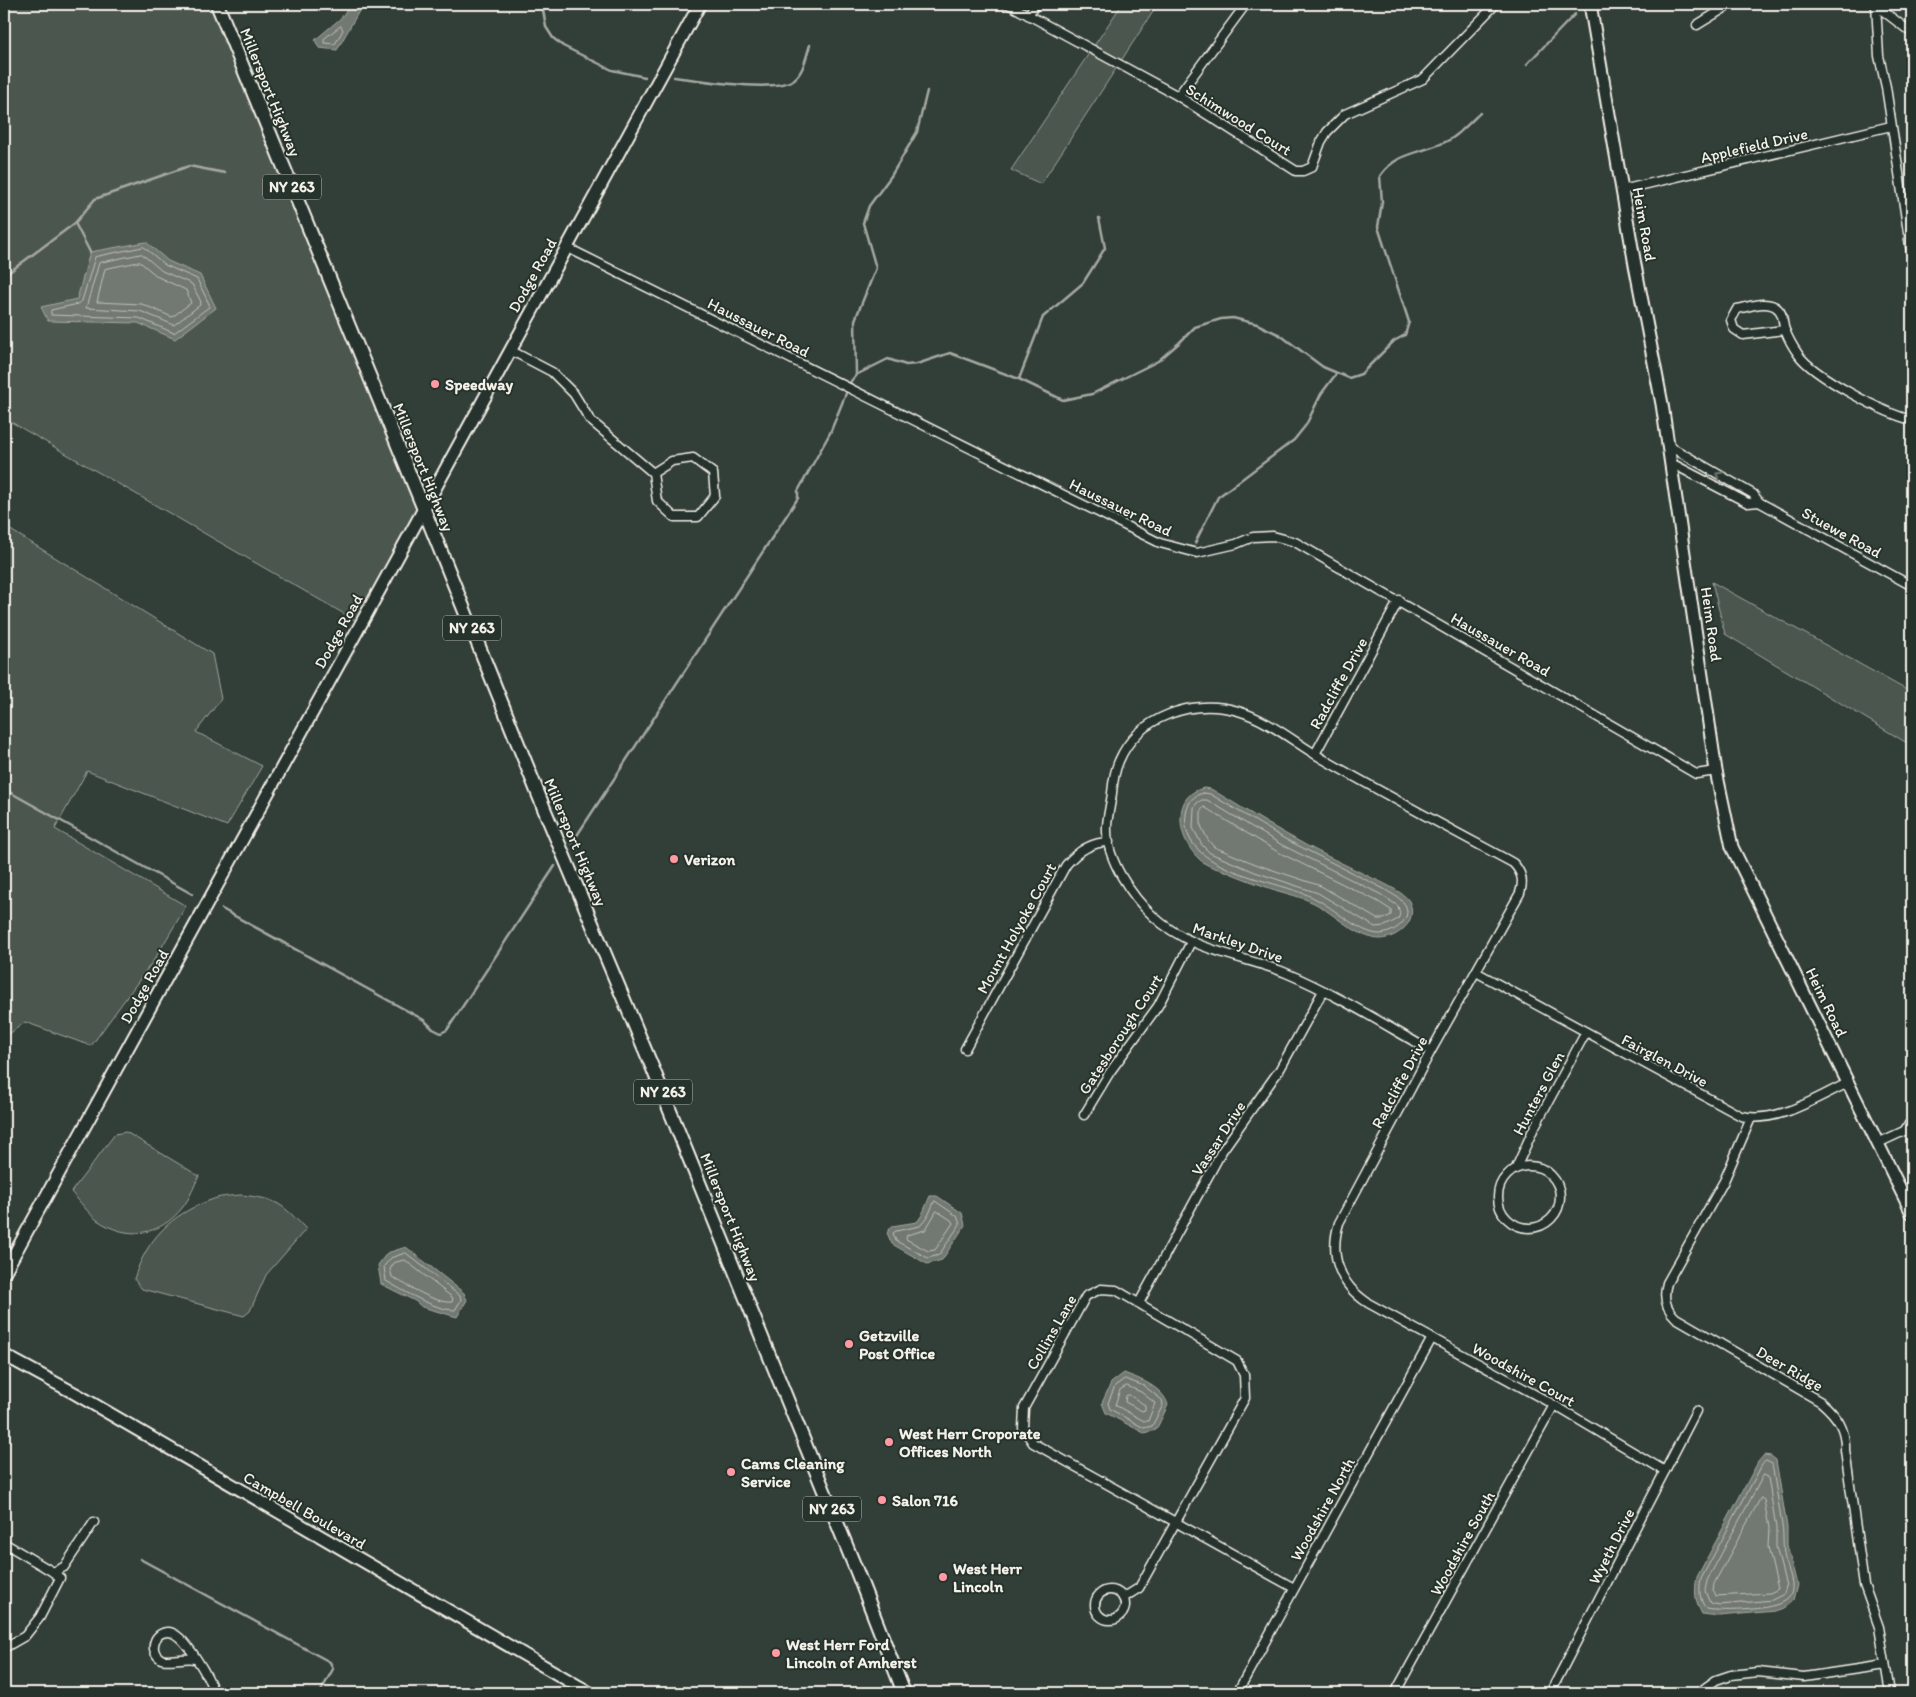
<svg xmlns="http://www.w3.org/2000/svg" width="1916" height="1697" font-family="Itim,sans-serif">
<rect width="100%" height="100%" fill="#323e38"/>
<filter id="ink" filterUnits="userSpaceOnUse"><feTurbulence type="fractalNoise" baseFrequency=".02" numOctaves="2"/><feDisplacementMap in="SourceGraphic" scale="10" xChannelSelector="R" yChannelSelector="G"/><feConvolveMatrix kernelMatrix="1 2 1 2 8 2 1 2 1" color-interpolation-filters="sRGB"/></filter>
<g filter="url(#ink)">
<g fill="#4c564f" stroke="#a0a49c">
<polygon points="4,4 217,4 423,507 360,623 4,418"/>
<polygon points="1122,4 1158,4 1041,184 1011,170"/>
<polygon points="4,526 212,654 221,699 196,732 262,766 227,826 87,771 55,829 186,906 156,957 91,1046 25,1022 4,1038"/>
<polygon points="1712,582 1912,693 1912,746 1725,634"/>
<path d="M 126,1132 L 199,1176 C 194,1186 190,1198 183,1207 C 160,1236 128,1241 97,1220 C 88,1213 79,1200 71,1192 L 115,1134 Z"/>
<path d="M 241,1195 C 278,1199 281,1203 306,1229 L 266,1275 L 250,1311 L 244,1316 L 142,1289 L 134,1279 C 146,1240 171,1214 211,1200 C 220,1196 231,1196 241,1195 Z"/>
</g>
<g fill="#727972" stroke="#a6a9a1">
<polygon points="351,4 363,4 337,50 319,48 315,40 341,18"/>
<polygon points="146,242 168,261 200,275 216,308 175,339 138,323 48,321 41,307 77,299 90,252"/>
<path d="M 1204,788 L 1211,789 C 1236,804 1261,820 1286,834 C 1313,850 1342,863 1370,877 C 1379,881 1404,892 1409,901 C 1419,920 1399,938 1380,939 C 1359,939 1333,913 1314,903 C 1302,897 1288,894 1275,890 C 1258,884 1241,878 1225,871 C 1218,869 1210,867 1204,863 C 1190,853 1180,834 1181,817 C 1181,802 1189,791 1204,788 Z"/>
<polygon points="930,1196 937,1196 962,1213 965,1225 942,1260 927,1264 892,1244 887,1233 892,1226 917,1222 922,1215"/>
<polygon points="406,1247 464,1293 467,1300 457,1317 422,1307 415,1301 381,1284 378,1265 387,1253"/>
<path d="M 1124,1373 C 1140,1379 1163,1387 1168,1405 L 1156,1430 L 1144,1433 L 1106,1413 L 1102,1403 L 1111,1383 Z"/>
<path d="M 1764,1455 L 1771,1456 L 1776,1460 L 1787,1527 L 1787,1545 L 1797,1585 L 1793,1601 L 1786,1607 L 1775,1611 L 1719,1616 L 1702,1614 C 1695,1601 1694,1592 1697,1577 L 1758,1462 Z"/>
</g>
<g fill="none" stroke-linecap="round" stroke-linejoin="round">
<g stroke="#c0c1b9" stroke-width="1">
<polygon points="341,26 343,30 335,44 324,43 324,39"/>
<polygon points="144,247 165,265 197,279 209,304 209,307 174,333 139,318 51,315 51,310 78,304 82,301 95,257"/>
<polygon points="142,254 162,271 192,284 201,302 200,305 174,325 140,311 86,308 99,263"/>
<polygon points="140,262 158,277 186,290 191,303 172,317 142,304 97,302 105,269"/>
<path d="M 1204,793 L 1210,794 L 1285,839 L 1384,889 C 1389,893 1398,896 1403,902 C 1416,917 1394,934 1379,934 C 1359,933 1334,908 1316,899 C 1280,879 1178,873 1186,814 C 1188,803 1192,795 1204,793 Z"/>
<polygon points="1202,800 1207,800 1282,845 1380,894 1398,906 1400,914 1398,919 1385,926 1375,927 1318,893 1255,872 1210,853 1202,845 1193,828 1194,808 1196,804"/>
<polygon points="1204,807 1278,852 1377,901 1391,910 1391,915 1384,919 1377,919 1321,886 1258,865 1214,847 1208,840 1201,826 1201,811"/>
<polygon points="935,1201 957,1216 960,1224 939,1255 928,1258 896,1241 893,1233 896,1231 920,1226 927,1218"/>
<polygon points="937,1211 951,1220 953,1223 935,1250 928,1251 906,1239 907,1235 925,1230"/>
<path d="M 406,1253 L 460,1296 L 461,1300 L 455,1310 C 435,1310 404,1291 386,1281 L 384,1266 L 391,1258 Z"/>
<path d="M 405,1260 L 453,1298 L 452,1302 C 436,1304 407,1285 392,1277 L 390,1269 L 394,1263 Z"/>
<polygon points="1125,1379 1144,1386 1162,1400 1163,1405 1152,1426 1144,1428 1110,1409 1108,1403 1115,1386"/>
<polygon points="1127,1386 1141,1392 1155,1403 1148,1421 1144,1421 1115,1405 1120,1390"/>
<polygon points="1129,1395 1145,1405 1145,1410 1142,1411 1125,1402 1126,1396"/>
<path d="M 1766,1461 L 1772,1464 C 1775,1484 1779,1504 1782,1525 C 1784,1537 1782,1546 1785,1559 C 1788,1570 1796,1585 1790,1596 C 1783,1611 1721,1612 1706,1609 C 1699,1599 1699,1590 1701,1579 L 1762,1465 Z"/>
<polygon points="1764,1475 1768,1477 1776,1528 1776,1547 1786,1586 1784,1594 1772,1600 1720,1605 1710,1603 1705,1591 1707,1581"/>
<polygon points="1761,1498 1764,1500 1769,1528 1768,1547 1778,1589 1770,1593 1715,1596 1713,1591 1714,1584"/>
</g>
<g stroke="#a6a9a1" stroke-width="2.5">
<polyline points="542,4 546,27 553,38 563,46 612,70 645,77"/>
<polyline points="1527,64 1575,14"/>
<path d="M 674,77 C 699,80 774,93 793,80 C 804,73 806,56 810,45"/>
<polyline points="75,223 90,252"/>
<polyline points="4,276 75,223 95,199 189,166 225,173"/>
<polyline points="856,374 855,320 876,268 863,223 869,206 891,176 917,132 927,91"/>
<polyline points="1019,379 1043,317 1083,283 1105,248 1099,218"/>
<polyline points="1195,543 1218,497 1294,440 1306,425 1321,394 1336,374"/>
<polyline points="4,789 192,894"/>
<path d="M 572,843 L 798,498 L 798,491 L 830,433 L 851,381 L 856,375 L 888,359 L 906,365 L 917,364 L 950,353 L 1019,379 L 1063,400 L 1092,394 L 1158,361 L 1179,343 L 1195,327 L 1221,319 L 1233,318 L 1257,324 L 1280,335 L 1323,367 L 1349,378 L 1361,374 L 1394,341 L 1405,335 L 1409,322 L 1378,227 L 1382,202 L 1380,176 C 1399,149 1426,154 1451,139 C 1461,133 1471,121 1480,113"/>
<polyline points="222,909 424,1020 433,1029 441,1033 447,1030 555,866"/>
<polyline points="140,1559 330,1662 333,1669 320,1693"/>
</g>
<g stroke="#f4f1e8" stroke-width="11">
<g id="street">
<polyline points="1008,4 1178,96 1296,171 1303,171 1312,167 1321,142 1327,132 1345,114 1423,79 1496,4"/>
<polyline points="1874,4 1912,33"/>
<polyline points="1876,5 1879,56 1886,87 1912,259"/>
<polyline points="1028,15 1036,4"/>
<polyline points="1697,25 1731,4"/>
<polyline points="1178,96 1246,4"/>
<polyline points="1622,190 1891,126"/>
<polyline points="566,247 1160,543 1197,553 1236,544 1253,537 1273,536 1295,542 1696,774 1716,771"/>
<path d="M 1784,330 L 1743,335 L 1734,329 L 1731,320 L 1737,309 C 1749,307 1768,299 1778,309 C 1784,314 1782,323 1785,330 C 1788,338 1793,347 1798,354 C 1813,376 1885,414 1912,420"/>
<polyline points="510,350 552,372 574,394 590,420 653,473 657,501 674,517 698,517 715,496 713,473 693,458 672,461 653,473"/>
<polyline points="1669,446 1753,494 1759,502 1912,586"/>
<polyline points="1671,463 1748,503 1759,502"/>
<polyline points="1315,754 1399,600"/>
<path d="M 1476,972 L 1741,1116 C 1778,1124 1815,1098 1848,1083"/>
<path d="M 965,1049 L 1066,865 C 1077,852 1092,842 1109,842"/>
<path d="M 1431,1051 C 1383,1024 1336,994 1286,973 C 1241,955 1190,951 1153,916 C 1132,897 1107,860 1107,831 C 1106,821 1111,804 1112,793 C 1113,782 1114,772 1119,761 C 1138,716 1193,698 1238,711 C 1269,720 1295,743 1323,759 C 1386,795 1450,829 1513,863 C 1522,872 1524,881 1520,893 L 1431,1051 L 1339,1223 C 1329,1255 1339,1284 1368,1303 L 1554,1405 L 1665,1471"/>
<polyline points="1084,1115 1110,1072 1158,1006 1191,942"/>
<path d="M 1751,1118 L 1724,1181 L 1667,1283 C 1663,1297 1665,1308 1676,1318 L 1821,1402 C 1837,1416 1846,1428 1845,1450 L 1864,1585 L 1879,1627 L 1890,1693"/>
<polyline points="1878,1143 1904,1131 1912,1120"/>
<circle cx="1529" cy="1197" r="31"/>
<polyline points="1516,1168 1533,1130 1586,1032"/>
<polyline points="1139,1303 1222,1151 1280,1069 1323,991"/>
<polyline points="4,1543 53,1572 60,1578 40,1617 25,1636 4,1648"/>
<polyline points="53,1572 64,1567 94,1522"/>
<circle cx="1110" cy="1605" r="15"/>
<polyline points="1123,1598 1139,1588 1245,1398 1244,1375 1237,1361 1116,1290 1101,1289 1086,1296 1024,1408 1023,1428 1033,1443 1294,1588"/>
<path d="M 195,1659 C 185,1657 167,1662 161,1659 C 148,1651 154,1631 169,1632 C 185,1634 210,1679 214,1693"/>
<polyline points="1237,1693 1432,1338"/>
<polyline points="1395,1693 1554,1405"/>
<polyline points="1550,1693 1696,1411"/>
<polyline points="1698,1693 1716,1680 1731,1675 1758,1672 1804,1677 1885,1665"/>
</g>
</g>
<g stroke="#f4f1e8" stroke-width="15">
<g id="secondary">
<polyline points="1590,4 1635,265 1662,404 1716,771 1732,847 1912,1213"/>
<path d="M 4,1273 C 239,851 467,427 700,4"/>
<polyline points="4,1355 76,1394 590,1693"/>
</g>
</g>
<g stroke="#f4f1e8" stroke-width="16">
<polyline id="primary" points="217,4 423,507 545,811 653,1069 857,1572 904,1693"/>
</g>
<use href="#street" stroke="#26332d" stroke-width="8"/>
<use href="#secondary" stroke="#26332d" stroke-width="11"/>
<use href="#primary" stroke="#26332d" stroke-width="12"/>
</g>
<defs><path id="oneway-chevron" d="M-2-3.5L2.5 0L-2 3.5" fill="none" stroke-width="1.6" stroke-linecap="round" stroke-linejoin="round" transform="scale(1.25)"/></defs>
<use stroke="#6e766e" href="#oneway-chevron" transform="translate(1719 475) rotate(-150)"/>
</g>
<g fill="#ff9aa2" stroke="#26332d" stroke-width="2">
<circle cx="435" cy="384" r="5"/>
<circle cx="674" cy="859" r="5"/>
<circle cx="849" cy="1344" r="5"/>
<circle cx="889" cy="1442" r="5"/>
<circle cx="731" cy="1472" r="5"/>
<circle cx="882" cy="1500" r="5"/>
<circle cx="943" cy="1577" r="5"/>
<circle cx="776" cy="1653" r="5"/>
</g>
<g text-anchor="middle" stroke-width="4" stroke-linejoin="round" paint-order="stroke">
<g fill="#26332d" stroke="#b6b8b0" stroke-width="1">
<rect x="263" y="174.5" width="58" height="25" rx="4"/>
<rect x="443" y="615.5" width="58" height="25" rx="4"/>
<rect x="634" y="1079.5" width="58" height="25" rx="4"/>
<rect x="803" y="1496.5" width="58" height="25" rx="4"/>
</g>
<g font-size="15" font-weight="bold" fill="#f4f1e8">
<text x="292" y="192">NY 263</text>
<text x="472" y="633">NY 263</text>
<text x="663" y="1097">NY 263</text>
<text x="832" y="1514">NY 263</text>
</g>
<g font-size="16" fill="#f4f1e8" stroke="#26332d">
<text transform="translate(271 92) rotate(68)" y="6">Millersport Highway</text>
<text transform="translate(1239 119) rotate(32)" y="6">Schimwood Court</text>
<text transform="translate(1754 145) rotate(-13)" y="6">Applefield Drive</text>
<text transform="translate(1645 224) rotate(80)" y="6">Heim Road</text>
<text transform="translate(532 275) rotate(-61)" y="6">Dodge Road</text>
<text transform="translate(759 327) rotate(27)" y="6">Haussauer Road</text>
<text transform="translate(424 467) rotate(68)" y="6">Millersport Highway</text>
<text transform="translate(1121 507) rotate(26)" y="6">Haussauer Road</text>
<text transform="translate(1842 532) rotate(29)" y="6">Stuewe Road</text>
<text transform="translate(1712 624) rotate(82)" y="6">Heim Road</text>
<text transform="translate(338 631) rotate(-61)" y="6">Dodge Road</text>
<text transform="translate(1501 644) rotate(30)" y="6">Haussauer Road</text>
<text transform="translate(1338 683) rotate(-61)" y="6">Radcliffe Drive</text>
<text transform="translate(576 842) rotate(67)" y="6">Millersport Highway</text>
<text transform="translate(1016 928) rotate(-61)" y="6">Mount Holyoke Court</text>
<text transform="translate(1238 942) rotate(19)" y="6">Markley Drive</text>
<text transform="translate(144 986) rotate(-61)" y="6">Dodge Road</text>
<text transform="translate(1827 1002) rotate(64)" y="6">Heim Road</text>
<text transform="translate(1120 1034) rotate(-57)" y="6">Gatesborough Court</text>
<text transform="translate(1665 1060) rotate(28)" y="6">Fairglen Drive</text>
<text transform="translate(1399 1082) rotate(-62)" y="6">Radcliffe Drive</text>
<text transform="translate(1538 1093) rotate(-62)" y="6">Hunters Glen</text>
<text transform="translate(1218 1138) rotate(-57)" y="6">Vassar Drive</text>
<text transform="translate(731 1217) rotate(68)" y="6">Millersport Highway</text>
<text transform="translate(1051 1332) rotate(-60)" y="6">Collins Lane</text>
<text transform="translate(1790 1368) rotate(30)" y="6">Deer Ridge</text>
<text transform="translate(1524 1374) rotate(29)" y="6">Woodshire Court</text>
<text transform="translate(1322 1509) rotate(-61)" y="6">Woodshire North</text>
<text transform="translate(305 1510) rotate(30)" y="6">Campbell Boulevard</text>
<text transform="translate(1462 1543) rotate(-61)" y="6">Woodshire South</text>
<text transform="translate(1611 1546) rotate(-63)" y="6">Wyeth Drive</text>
</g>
<g font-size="16" font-weight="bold" fill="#f4f1e8" stroke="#26332d" text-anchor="start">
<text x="445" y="390">Speedway</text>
<text x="684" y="865">Verizon</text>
<text x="859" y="1341">Getzville<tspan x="859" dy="18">Post Office</tspan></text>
<text x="899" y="1439">West Herr Croporate<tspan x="899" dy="18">Offices North</tspan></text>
<text x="741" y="1469">Cams Cleaning<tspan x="741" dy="18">Service</tspan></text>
<text x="892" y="1506">Salon 716</text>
<text x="953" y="1574">West Herr<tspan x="953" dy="18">Lincoln</tspan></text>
<text x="786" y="1650">West Herr Ford<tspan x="786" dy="18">Lincoln of Amherst</tspan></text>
</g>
</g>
<rect width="1916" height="1697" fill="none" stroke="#26332d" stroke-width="20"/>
<rect x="10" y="10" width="1896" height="1677" fill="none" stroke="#f4f1e8" stroke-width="2" filter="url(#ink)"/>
</svg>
